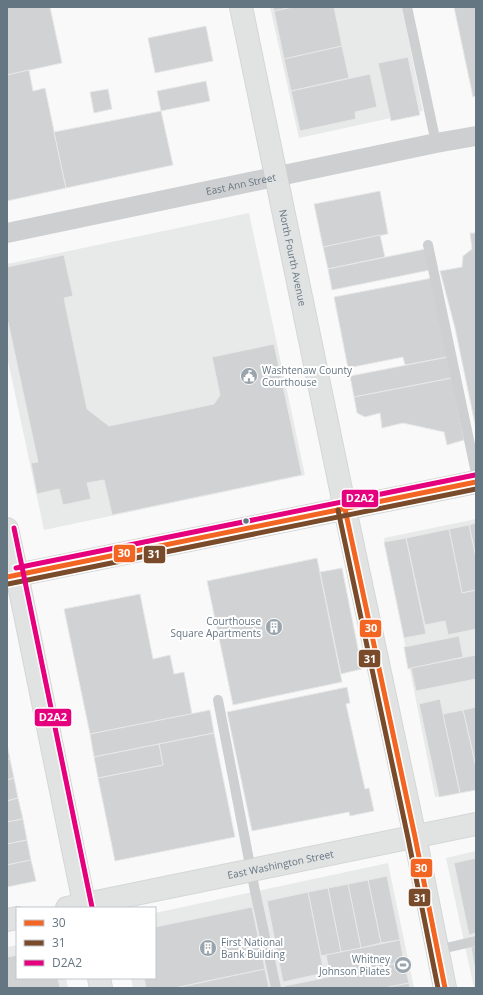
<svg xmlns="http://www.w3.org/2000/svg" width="483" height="995" font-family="'Open Sans',sans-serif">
<rect width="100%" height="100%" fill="#f9f9f9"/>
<g fill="#e8e9e9">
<polygon points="270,7 402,7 423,111 299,138"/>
<polygon points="249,213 305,475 44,530 7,356 7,264"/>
<polygon points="476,519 476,789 435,797 384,538"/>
<polygon points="476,851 476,988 474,988 446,858"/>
<polygon points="388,863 414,988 133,988 131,978 155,978 155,913"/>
<polygon points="17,945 17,978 66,978 68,988 7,988 7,947"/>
</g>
<g fill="#d0d2d3" stroke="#e8e8e8">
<polygon points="7,7 50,7 62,63 7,75"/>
<polygon points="273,7 293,7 274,11"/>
<polygon points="293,7 334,7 342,46 284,59 274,11"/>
<polygon points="454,7 476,7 476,96 473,97"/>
<polygon points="206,26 213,61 155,73 148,38"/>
<polygon points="342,46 349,78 291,91 284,59"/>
<polygon points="408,57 420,115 391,121 378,63"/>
<polygon points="29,70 33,91 45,88 66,188 7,201 7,75"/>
<polygon points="370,74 377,107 355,112 356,119 300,131 291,91"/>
<polygon points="206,81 210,101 161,111 157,91"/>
<polygon points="108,89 112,109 94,113 90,92"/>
<polygon points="161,111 173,165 66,188 54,132"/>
<polygon points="380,191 388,234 323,247 314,204"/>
<polygon points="470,233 476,233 476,429 455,328 440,271 462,267 463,256 472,249"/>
<polygon points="380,235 385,257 328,269 323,247"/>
<polygon points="425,249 430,270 332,290 328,269"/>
<polygon points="64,255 73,296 64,298 87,409 109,426 214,404 220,395 212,357 274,344 302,475 112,515 104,480 87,483 91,499 63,505 59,489 37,494 31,463 38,462 8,322 7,322 7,267"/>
<polygon points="432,278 448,357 405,365 403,357 348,368 334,297"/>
<polygon points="448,357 452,378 354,397 350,376"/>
<polygon points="452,378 464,440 447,445 444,432 403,423 382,428 380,413 365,417 357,413 354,397"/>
<polygon points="476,523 476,558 469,525"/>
<polygon points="469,525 476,558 476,590 462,593 449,529"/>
<polygon points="449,529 462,593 476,590 476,629 448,635 445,621 425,625 406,538"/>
<polygon points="406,538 426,634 404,638 384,542"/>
<polygon points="317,558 342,682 233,705 207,581"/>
<polygon points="342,568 362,669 341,674 320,572"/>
<polygon points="140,594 153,659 170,655 174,674 184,672 192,714 90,734 64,609"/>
<polygon points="459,636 463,657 408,669 404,647"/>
<polygon points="476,655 476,679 416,691 411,668"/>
<polygon points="347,687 350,703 346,704 365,789 369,788 374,811 350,816 349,812 252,831 227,712"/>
<polygon points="440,699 460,793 439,797 419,704"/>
<polygon points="476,707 476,767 463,710"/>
<polygon points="210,710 214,733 94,757 90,734"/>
<polygon points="463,710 476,767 476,790 460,793 443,714"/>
<polygon points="214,733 235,837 115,861 98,778 163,765 159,744"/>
<polygon points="7,744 10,759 7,759"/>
<polygon points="159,744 163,765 98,778 94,757"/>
<polygon points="7,759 10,759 14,778 7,780"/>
<polygon points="14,778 18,798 7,801 7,780"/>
<polygon points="18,798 23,819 7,822 7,801"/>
<polygon points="23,819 27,840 7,844 7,822"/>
<polygon points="27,840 31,860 7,865 7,844"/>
<polygon points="476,858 476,933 469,935 454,863"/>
<polygon points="31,860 36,881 7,887 7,865"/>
<polygon points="387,876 400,940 381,943 368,880"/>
<polygon points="368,880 381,943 361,948 348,884"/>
<polygon points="348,884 361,948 341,952 328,888"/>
<polygon points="328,888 341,952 321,956 308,892"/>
<polygon points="308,892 324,973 283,982 267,901"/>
<polygon points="252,907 265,969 175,988 146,988 144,978 155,978 155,927"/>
<polygon points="400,940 404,962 330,976 326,955"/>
<polygon points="476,946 476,969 475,969 471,947"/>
<polygon points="17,955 17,978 58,978 60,988 7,988 7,957"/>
<polygon points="404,962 409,983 385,988 285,988 284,986"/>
<polygon points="265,969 269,988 175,988"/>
<polygon points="409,983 410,988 385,988"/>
</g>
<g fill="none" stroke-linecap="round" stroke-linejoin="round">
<g stroke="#d5d6d7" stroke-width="24">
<g id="secondary">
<path id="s2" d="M 241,7 L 345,509 L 415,837 L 445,988"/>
<polyline points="17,575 85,908"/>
<path id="s3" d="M 67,908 L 476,824"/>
<polyline points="7,920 17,918"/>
<polyline points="99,978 101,988"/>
</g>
</g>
<g stroke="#d5d6d7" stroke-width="24">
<g id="primary">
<polyline points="7,529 17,575"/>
<polyline points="7,577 476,482"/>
</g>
</g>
<g stroke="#cecfd0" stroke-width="10">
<polyline points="407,7 436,143"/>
<polyline points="428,245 476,473"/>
<polyline points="218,700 255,891 276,988"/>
<polyline points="437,950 476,941"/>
</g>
<path stroke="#cecfd0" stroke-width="20" id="s1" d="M 7,233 L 436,143 L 476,136"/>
<use href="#secondary" stroke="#e1e2e2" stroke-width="22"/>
<use href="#primary" stroke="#e1e2e2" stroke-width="22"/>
<g stroke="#fff" stroke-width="8">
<g id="bus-1">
<polyline points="345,509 415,837 445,988"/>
<polyline points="7,577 476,482"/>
</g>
</g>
<g stroke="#fff" stroke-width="8">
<g id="bus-2">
<polyline points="338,510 408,838 438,988"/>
<polyline points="8,584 476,489"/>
</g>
</g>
<g stroke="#fff" stroke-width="8">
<g id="bus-3">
<polyline points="14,528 92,907"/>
<polyline points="16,568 475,475"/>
</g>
</g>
<use href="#bus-1" stroke="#f26522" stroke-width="5"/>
<use href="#bus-2" stroke="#7a4b2a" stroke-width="5"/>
<use href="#bus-3" stroke="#e5007d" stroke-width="5"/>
</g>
<defs>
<g id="civic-disc" transform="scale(0.9)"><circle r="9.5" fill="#99a4ac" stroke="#fff"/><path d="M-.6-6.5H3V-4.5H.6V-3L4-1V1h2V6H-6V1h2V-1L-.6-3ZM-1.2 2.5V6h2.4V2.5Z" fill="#fff"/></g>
<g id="building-disc" transform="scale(0.9)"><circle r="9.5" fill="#99a4ac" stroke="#fff"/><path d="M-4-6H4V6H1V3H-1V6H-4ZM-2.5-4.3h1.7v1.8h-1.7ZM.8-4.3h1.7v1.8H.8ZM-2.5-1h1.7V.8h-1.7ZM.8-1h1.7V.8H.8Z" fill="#fff"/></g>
<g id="stadium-disc" transform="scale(0.9)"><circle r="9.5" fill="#99a4ac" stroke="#fff"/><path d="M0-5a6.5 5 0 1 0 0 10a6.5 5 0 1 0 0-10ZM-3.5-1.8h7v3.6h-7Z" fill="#fff"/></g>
</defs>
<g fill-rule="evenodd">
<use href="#civic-disc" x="249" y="376"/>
<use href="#building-disc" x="274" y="627"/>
<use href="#building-disc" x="208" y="948"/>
<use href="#stadium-disc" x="403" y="965"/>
</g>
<circle fill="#657683" stroke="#fff" stroke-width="1.5" cx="246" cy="521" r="3.5"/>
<g text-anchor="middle" stroke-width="4" stroke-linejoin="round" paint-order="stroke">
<g font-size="10" fill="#657683" stroke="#fff">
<text dy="4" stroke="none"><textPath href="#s1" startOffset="239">East Ann Street</textPath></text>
<text dy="4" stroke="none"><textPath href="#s2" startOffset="256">North Fourth Avenue</textPath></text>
<text dy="4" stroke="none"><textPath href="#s3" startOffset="218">East Washington Street</textPath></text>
</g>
<g font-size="10" fill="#657683" stroke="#fff" text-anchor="start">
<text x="262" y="374">Washtenaw County<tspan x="262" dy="12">Courthouse</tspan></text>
<text x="261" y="625" text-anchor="end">Courthouse<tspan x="261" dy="12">Square Apartments</tspan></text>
<text x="221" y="946">First National<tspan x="221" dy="12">Bank Building</tspan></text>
<text x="390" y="963" text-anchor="end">Whitney<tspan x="390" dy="12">Johnson Pilates</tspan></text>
</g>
</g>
<g stroke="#fff" stroke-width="1.5">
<rect x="341" y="489" width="38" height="19" rx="4" fill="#e5007d"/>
<rect x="113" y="544" width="23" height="19" rx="4" fill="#f26522"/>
<rect x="143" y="545" width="23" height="19" rx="4" fill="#7a4b2a"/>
<rect x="359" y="619" width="23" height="19" rx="4" fill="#f26522"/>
<rect x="358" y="649" width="23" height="19" rx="4" fill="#7a4b2a"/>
<rect x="34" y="708" width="38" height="19" rx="4" fill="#e5007d"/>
<rect x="410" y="858" width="23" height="20" rx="4" fill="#f26522"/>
<rect x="408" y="888" width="23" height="19" rx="4" fill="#7a4b2a"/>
</g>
<g font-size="11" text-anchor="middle" font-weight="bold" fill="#fff">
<text x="360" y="502">D2A2</text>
<text x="124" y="557">30</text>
<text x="154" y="558">31</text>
<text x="371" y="632">30</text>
<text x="370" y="663">31</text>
<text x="53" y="721">D2A2</text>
<text x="421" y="872">30</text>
<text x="420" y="902">31</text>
</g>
<rect width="483" height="995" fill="none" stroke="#657683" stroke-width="16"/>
<rect x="16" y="907" width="140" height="72" fill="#ffffff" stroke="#c1c8cd"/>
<rect x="24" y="920" width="20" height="6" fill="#f26522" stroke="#c1c8cd"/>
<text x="52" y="927" font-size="12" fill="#657683">30</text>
<rect x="24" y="940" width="20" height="6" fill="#7a4b2a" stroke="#c1c8cd"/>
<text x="52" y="947" font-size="12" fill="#657683">31</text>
<rect x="24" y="960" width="20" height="6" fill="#e5007d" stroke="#c1c8cd"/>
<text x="52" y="967" font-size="12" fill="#657683">D2A2</text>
</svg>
